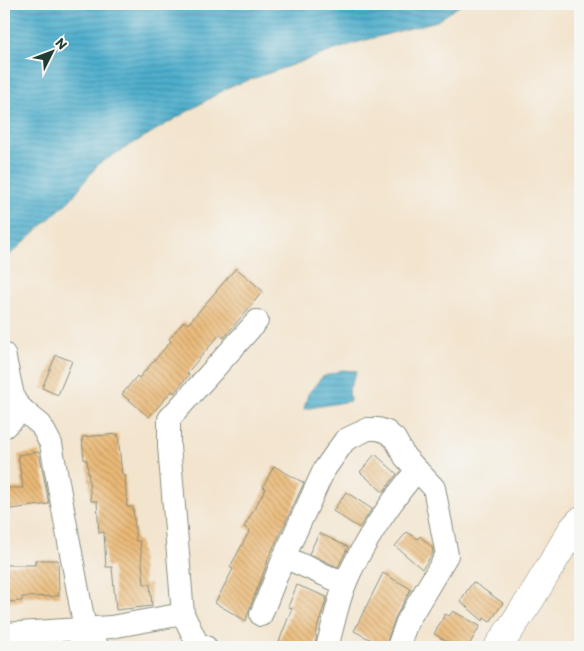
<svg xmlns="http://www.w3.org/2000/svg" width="584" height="651" font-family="Itim,sans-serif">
<defs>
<pattern id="water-rules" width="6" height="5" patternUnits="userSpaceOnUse" patternTransform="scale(1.25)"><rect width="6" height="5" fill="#4eaecd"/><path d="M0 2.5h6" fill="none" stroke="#408fa7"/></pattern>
<pattern id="building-back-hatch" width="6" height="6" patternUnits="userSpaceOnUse" patternTransform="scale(1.25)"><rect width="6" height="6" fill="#ebb977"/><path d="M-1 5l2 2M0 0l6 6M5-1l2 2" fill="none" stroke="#be9862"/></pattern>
</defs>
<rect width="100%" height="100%" fill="#f6f6f2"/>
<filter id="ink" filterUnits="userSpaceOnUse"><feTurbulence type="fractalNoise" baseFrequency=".02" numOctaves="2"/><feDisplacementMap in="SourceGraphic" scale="10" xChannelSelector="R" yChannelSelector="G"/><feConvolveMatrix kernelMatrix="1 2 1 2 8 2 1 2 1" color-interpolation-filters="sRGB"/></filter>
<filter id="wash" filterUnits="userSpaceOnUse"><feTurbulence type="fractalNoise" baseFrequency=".0096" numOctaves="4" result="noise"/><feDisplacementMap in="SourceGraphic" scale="20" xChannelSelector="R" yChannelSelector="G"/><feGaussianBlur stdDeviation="1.12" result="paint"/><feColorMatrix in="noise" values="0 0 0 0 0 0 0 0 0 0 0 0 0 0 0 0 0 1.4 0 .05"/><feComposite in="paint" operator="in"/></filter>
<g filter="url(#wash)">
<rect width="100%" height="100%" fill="#f3e4cd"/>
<g fill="url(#water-rules)" stroke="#367680">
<polygon points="4,4 462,4 437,21 355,43 229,87 98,164 70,200 4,260"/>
<polygon points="342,370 357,371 349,389 350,401 304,409 308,394 322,377"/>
</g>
<g id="blocks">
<g fill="url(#building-back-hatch)">
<polygon points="236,268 263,291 224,338 220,334 187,373 189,375 174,393 172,391 149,417 122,394 137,376 139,378 171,341 169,339 184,321 188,324"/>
<polygon points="56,355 72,361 58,395 42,388"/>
<polygon points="118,434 122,475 125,475 127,507 133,507 136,541 140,541 144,584 150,584 152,606 116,610 112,567 106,567 104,532 99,533 97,501 91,501 87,460 84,460 82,437"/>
<polygon points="39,452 49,504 4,510 4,488 23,488 18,455"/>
<polygon points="375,454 397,474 383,492 360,472"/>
<polygon points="274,466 304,483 267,561 268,561 249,610 246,621 215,603 233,569 230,567 250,530 244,527 266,488 263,487"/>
<polygon points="346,492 372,509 359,528 333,511"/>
<polygon points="407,532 418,539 420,536 432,547 433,553 422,569 395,546"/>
<polygon points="319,533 348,547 338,567 309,554"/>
<polygon points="35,560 58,560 59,596 22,597 22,601 4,602 4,565 35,565"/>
<polygon points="383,573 411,589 395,618 385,647 354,631"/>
<polygon points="473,582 503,603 490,622 484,618 483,621 460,601"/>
<polygon points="297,585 327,597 315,635 317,636 314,647 277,647 292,608 288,607"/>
<polygon points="453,611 480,626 468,647 456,647 434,634 445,614 449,616"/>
</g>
</g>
</g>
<g filter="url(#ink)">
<use href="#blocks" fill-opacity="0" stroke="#899080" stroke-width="1"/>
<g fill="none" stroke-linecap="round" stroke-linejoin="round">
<g stroke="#899080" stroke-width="24">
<g id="minor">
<polyline points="4,354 14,400 23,410"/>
<polyline points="4,427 23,410 41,425 51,444 85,629 79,647"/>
<polyline points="284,557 345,584"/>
<polyline points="183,614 169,446 169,419 257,321"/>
<polyline points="261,615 284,557 324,470 345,440 368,429 378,429 387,432 395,439 405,457 434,488 447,555 407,622 398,647"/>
<polyline points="85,629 98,647"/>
<polyline points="4,634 111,627 183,614 197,643 206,647"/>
<path d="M 327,647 C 333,627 337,604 345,584 C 360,547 391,501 417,470"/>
</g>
</g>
<g stroke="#899080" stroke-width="29">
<polyline id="major" points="498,647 530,600 572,530 580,521"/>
</g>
<use href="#minor" stroke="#fff" stroke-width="22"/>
<use href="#major" stroke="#fff" stroke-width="28"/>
</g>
</g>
<rect width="584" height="651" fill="none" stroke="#f6f6f2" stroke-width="20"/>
<g transform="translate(52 52) rotate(48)" stroke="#f6f6f2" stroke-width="4" paint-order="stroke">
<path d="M0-4L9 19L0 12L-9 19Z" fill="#1f3d34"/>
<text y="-8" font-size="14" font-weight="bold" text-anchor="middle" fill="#1f3d34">N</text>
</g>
</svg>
